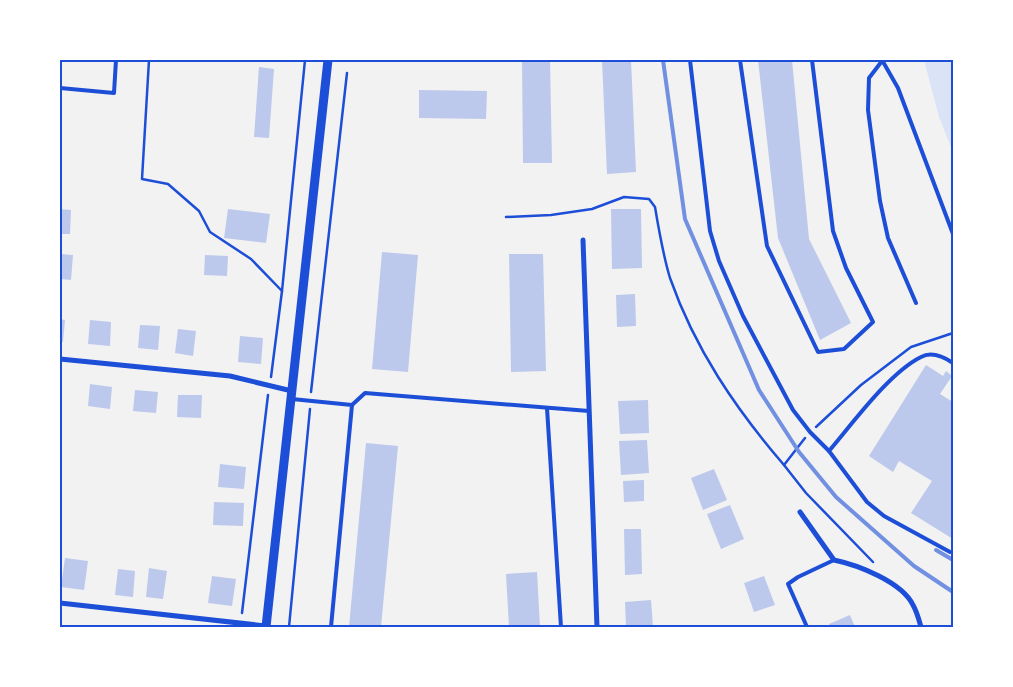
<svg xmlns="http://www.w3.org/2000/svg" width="1013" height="687" font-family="'Roboto Serif',serif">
<rect width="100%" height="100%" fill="#f2f2f2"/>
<polygon fill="#dbe4f7" points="924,60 953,60 953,152 939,117"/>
<g fill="#bdc9ec">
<polygon points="522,60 550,60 552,163 523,163"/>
<polygon points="602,60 631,60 636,172 607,174"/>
<polygon points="758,60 792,60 809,239 851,323 820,340 778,238"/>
<polygon points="259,67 274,69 269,138 254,137"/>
<polygon points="419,90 487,91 486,119 419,118"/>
<polygon points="60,209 71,210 70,234 60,234"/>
<polygon points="228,209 270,214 266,243 224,238"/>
<polygon points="611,209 641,209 642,268 612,269"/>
<polygon points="382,252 418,255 408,372 372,369"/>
<polygon points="60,254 73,255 71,280 60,279"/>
<polygon points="509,254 543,254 546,371 511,372"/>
<polygon points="205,255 228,256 227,276 204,275"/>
<polygon points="635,294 636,326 617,327 616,295"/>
<polygon points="60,319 65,320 63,342 60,342"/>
<polygon points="90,320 111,322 110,346 88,344"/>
<polygon points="140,325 160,326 158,350 138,348"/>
<polygon points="178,329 196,331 193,356 175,353"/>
<polygon points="240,336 263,338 261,364 238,362"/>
<polygon points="926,365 943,376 946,371 952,376 940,394 953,402 953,539 911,513 932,481 899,461 893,472 869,456"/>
<polygon points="90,384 112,387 110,409 88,406"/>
<polygon points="135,390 158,392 156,413 133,411"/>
<polygon points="178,395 202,395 201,418 177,417"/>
<polygon points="648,400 649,433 620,434 618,401"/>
<polygon points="647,440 649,473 621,475 619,441"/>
<polygon points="366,443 398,446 381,627 349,627"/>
<polygon points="220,464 246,467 244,489 218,487"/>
<polygon points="714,469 727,500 703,510 691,478"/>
<polygon points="644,480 644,501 624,502 623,481"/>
<polygon points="214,502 244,503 243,526 213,525"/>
<polygon points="730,505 744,539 721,549 707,514"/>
<polygon points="624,529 641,529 642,574 625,575"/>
<polygon points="65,558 88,561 84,590 61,587"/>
<polygon points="149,568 167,571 163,599 146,597"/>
<polygon points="118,569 135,571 133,597 115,595"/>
<polygon points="537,572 540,627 509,627 506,574"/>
<polygon points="212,576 236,579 232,606 208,603"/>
<polygon points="764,576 775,605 754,612 744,583"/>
<polygon points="651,600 653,627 626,627 625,602"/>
<polygon points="850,615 855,627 830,627 829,624"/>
</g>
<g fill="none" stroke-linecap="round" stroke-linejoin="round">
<g stroke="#1d4ed8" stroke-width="2.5">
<polyline points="149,60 142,179 168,184 199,211 210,232 251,259 282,291"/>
<path d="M 506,217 L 551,215 L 592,209 L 624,197 L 649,199 L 655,207 C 659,231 663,255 670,278 C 695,349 735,408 784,465"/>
<polyline points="271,377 282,291 305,60"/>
<polyline points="311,392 347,73"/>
<polyline points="816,427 861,385 911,347 953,333"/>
<polyline points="805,438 784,465 806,493 873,562"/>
<polyline points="242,613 268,395"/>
<polyline points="289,627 310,409"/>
</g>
<g stroke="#1d4ed8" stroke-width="4">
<polyline points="690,60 710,231 719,261 743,316 793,410 810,432 829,451"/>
<polyline points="740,60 767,246 818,352 844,349 873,322 846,268 833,231 812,60"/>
<polyline points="882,60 898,88 953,234"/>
<polyline points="882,61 869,78 868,110 880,201 888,238 916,303"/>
<polyline points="60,88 114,93 116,60"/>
<polyline points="292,399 352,405 331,627"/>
<polyline points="352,405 365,393 589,411"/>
<polyline points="547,408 561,627"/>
<path d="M 950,552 L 884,516 L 867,502 L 829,451 C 853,423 889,373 921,357 C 932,351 944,357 953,363"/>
<polyline points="807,627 788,584 798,577 834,560"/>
</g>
<g stroke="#1d4ed8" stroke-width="5">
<polyline points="583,240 597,627"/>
<polyline points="60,359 230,376 292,391"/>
<path d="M 800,512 L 834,560 C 858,565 902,582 913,605 C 917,612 919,620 921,627"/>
<polyline points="60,603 266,626"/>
</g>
<polyline stroke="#1d4ed8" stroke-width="9" points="266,627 328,60"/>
<g stroke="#7290e2" stroke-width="4">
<polyline points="663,60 685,219 759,390 799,452 836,497 914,566 953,592"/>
<polyline points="936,550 953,560"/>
</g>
</g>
<rect width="1013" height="687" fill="none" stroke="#ffffff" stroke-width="122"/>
<rect x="61" y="61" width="891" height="565" fill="none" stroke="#1d4ed8" stroke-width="2"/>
</svg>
